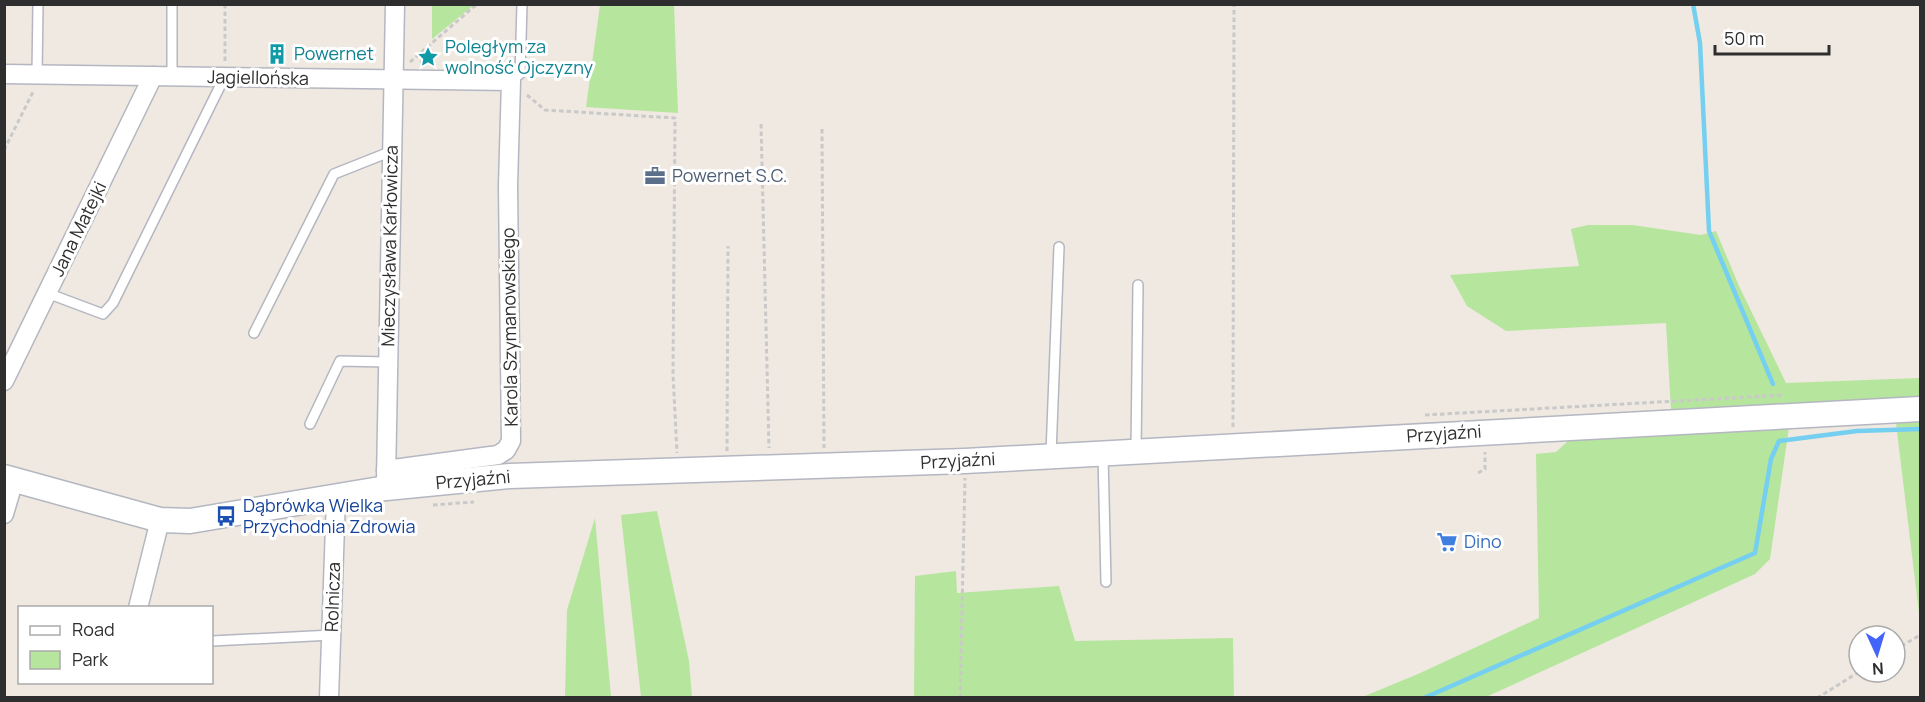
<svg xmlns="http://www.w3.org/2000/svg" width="1925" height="702" font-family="Manrope,sans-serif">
<rect width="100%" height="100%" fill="#efe9e1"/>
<g fill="#b6e59e">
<polygon points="432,5 432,4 474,5 432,39"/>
<polygon points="600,5 674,5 678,113 586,107"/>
<polygon points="1588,225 1632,225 1701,235 1716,231 1739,286 1786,383 1920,378 1920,400 1671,411 1666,323 1506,331 1467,306 1450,275 1579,266 1571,229"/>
<polygon points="1920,422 1920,621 1896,423"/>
<polygon points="1789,427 1770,559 1755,574 1486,697 1360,698 1418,674 1539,618 1536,454 1556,452 1568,441"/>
<polygon points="657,511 689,661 692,697 641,697 621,515"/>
<polygon points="595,518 611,697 565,697 567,610"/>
<polygon points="956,571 957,593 1059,586 1075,641 1233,638 1234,697 914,697 915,576"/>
</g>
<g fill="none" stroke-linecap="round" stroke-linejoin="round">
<g stroke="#75cff0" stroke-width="4.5">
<polyline points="1693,4 1700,43 1709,231 1773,384"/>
<polyline points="1424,698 1755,553 1771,459 1779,441 1857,431 1920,429"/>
</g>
<g stroke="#b4b7c1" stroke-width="12">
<g id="lane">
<polyline points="172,4 172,77"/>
<polyline points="37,74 38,4"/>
<polyline points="511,81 520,74 522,4"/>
<polyline points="47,293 103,314 113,303 225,76"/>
<polyline points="254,333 334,174 392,151"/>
<polyline points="310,424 340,361 388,362"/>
<polyline points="1136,451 1138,285"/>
<polyline points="1051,454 1059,247"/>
<polyline points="1103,455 1106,582"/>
<polyline points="212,641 332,635"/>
</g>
</g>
<g stroke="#b4b7c1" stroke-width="21">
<g id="street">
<polyline points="4,74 511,81 508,185 511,441 506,450 498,455 386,470"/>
<polyline points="4,381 153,76"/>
<polyline points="386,480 395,4"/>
<polyline points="4,514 14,480"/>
<polyline points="138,608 160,520"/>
<polyline points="329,698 336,497"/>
</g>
</g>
<g stroke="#b4b7c1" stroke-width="27">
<polyline id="secondary" points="4,477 160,520 190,521 386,488 510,476 965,461 1920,409"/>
</g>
<g stroke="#c9c9c9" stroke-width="3" stroke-dasharray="4.5 3" stroke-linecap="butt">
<polyline points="225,4 225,63"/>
<polyline points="410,62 477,4"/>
<polyline points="420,63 428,57"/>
<polyline points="527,95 545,110 675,118 673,374 677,453"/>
<polyline points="761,124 769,448"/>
<polyline points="822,129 824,448"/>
<polyline points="4,150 34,90"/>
<polyline points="1425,415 1784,395"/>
<polyline points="1233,427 1234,4"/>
<polyline points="727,451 728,246"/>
<polyline points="1478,473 1485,469 1485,452"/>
<polyline points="433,505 474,502"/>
<polyline points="1895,650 1920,635"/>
<polyline points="960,698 965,478"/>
<polyline points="1817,698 1859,672"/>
</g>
<use href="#lane" stroke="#fff" stroke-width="9"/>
<use href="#street" stroke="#fff" stroke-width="18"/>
<use href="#secondary" stroke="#fff" stroke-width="24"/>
</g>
<defs>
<g id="building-bare" transform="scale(1.62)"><path d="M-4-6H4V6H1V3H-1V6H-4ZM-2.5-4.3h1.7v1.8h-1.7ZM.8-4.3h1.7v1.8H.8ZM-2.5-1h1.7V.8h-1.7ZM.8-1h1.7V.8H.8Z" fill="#0f9aa8" stroke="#fff" stroke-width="2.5" paint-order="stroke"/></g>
<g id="sight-bare" transform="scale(1.62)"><path d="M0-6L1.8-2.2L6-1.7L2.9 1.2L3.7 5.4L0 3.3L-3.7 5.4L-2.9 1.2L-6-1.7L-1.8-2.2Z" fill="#0f9aa8" stroke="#fff" stroke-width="2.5" paint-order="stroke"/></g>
<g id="office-bare" transform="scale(1.62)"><path d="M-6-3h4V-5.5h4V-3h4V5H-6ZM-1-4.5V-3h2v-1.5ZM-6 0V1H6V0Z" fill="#5c6f8a" stroke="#fff" stroke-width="2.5" paint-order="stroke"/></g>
<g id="bus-bare" transform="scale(1.62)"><path d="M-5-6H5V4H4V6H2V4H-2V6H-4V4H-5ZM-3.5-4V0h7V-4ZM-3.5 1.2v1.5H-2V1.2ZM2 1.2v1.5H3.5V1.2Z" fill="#1a4fb4" stroke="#fff" stroke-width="2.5" paint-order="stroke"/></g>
<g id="supermarket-bare" transform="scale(1.62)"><path d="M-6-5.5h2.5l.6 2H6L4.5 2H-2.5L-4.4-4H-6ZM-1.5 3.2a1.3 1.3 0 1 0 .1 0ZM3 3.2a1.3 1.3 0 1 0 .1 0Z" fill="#3f7fe0" stroke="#fff" stroke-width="2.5" paint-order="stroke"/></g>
</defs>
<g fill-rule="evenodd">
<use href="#building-bare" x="277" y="54"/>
<use href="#sight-bare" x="428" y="57"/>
<use href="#office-bare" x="655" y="176"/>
<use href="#bus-bare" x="226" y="516"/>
<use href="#supermarket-bare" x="1447" y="542"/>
</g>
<g text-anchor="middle" stroke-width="6" stroke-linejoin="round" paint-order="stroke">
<g font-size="18" fill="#0d838f" stroke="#fff" text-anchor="start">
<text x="445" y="53">Poległym za<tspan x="445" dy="21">wolność Ojczyzny</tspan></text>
<text x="294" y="60">Powernet</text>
</g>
<g font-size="18" fill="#2e2e2e" stroke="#fff">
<text transform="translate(258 78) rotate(1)" y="6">Jagiellońska</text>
<text transform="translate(79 229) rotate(-64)" y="6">Jana Matejki</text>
<text transform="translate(390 246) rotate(-89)" y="6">Mieczysława Karłowicza</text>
<text transform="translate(510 327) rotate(-91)" y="6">Karola Szymanowskiego</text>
<text transform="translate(1444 434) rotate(-4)" y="6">Przyjaźni</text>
<text transform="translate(958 461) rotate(-3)" y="6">Przyjaźni</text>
<text transform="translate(473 480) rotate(-5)" y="6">Przyjaźni</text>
<text transform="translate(333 597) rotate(-88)" y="6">Rolnicza</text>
</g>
<g font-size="18" fill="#4e5e75" stroke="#fff" text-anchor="start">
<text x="672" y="182">Powernet S.C.</text>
</g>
<g font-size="18" fill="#164399" stroke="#fff" text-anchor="start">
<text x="243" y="512">Dąbrówka Wielka<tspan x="243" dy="21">Przychodnia Zdrowia</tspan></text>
</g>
<g font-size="18" fill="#366cbe" stroke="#fff" text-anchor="start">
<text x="1464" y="548">Dino</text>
</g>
</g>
<rect width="1925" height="702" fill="none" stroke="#2e2e2e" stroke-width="12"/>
<rect x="18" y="606" width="195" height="78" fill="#ffffff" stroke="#ababab" stroke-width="1.5"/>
<rect x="30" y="626" width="30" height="9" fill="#ffffff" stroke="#ababab" stroke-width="1.5"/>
<text x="72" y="636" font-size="18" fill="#2e2e2e">Road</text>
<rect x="30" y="651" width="30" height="18" fill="#b6e59e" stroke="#ababab" stroke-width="1.5"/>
<text x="72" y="666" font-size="18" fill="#2e2e2e">Park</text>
<g transform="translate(1877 654) rotate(176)"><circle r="28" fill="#ffffff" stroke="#ababab" stroke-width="1.5"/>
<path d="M0-4.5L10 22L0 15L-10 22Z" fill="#4264fb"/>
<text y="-9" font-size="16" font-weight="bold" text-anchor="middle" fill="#2e2e2e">N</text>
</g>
<path d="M1715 45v9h114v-9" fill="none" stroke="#2e2e2e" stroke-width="3"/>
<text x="1724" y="45" font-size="18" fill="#2e2e2e" stroke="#ffffff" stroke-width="4.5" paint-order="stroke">50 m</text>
</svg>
